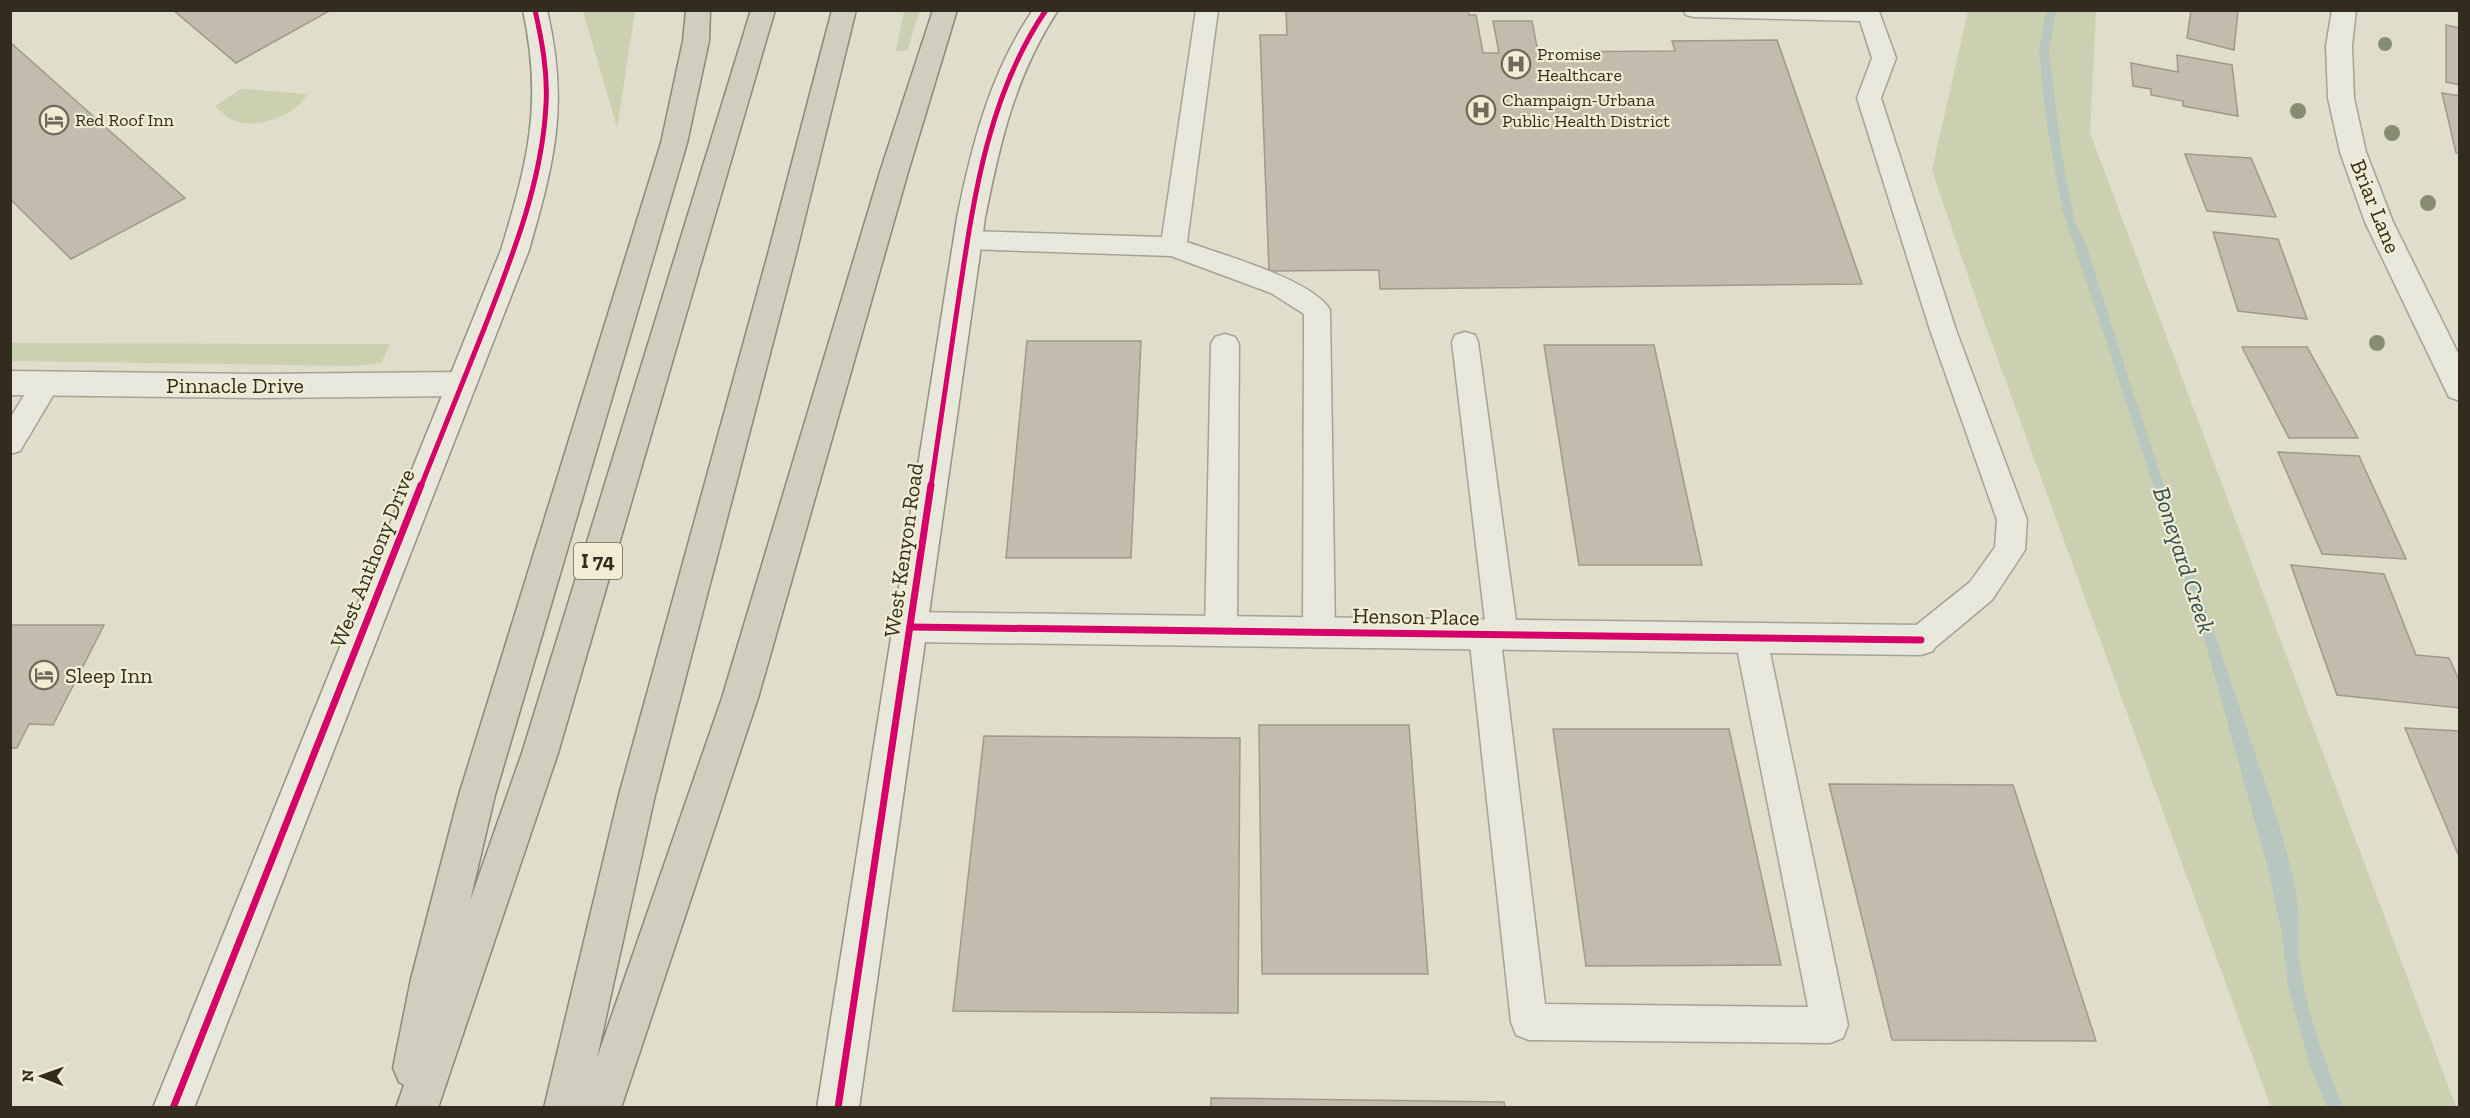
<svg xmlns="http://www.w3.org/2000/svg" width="2470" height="1118" font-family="'Zilla Slab',serif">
<rect width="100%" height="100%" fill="#e0ddcb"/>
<g fill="#cbd0b0">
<polygon points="583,11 635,11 617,128"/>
<polygon points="904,11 920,11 907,51 896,51"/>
<polygon points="1968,11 2096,11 2090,133 2456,1107 2271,1107 1978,305 1932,170"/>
<path d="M 241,89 L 245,89 L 307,94 C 298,115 258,128 238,122 C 228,120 222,112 215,106 Z"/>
<polygon points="11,343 390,344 381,363 354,366 11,361"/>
</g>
<path fill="#b7c6be" d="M 2046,11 L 2056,11 L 2049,51 L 2061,150 L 2075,223 L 2086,244 L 2134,396 L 2275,812 C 2284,845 2296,877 2298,911 C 2299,926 2298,942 2299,957 C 2305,1009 2324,1059 2343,1107 L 2327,1107 L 2311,1069 L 2288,986 L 2282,933 L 2267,865 L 2204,638 L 2061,205 L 2046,117 L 2039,51 Z"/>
<g fill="#c3bcac" stroke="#a0998b" stroke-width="1.5">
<polygon points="173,10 331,10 236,63"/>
<polygon points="1286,10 1468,10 1469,15 1476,15 1483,53 1499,53 1493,21 1532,21 1538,52 1675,51 1672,41 1777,40 1862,284 1380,289 1379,270 1269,271 1260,35 1287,35"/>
<polygon points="2191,10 2238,10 2234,50 2187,38"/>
<polygon points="2446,25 2460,28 2460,85 2446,82"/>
<polygon points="10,42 185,198 71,259 10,199"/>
<polygon points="2177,55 2232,65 2238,116 2183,106 2183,101 2151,95 2151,89 2133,86 2131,63 2178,72"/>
<polygon points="2442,93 2460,96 2460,154 2456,153"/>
<polygon points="2185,154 2251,158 2276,217 2207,211"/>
<polygon points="2213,232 2278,239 2307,319 2238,311"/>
<polygon points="1027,341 1141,341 1131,558 1006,558"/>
<polygon points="1544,345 1654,345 1702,565 1579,565"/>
<polygon points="2242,347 2307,347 2358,438 2289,438"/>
<polygon points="2278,452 2359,456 2406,559 2322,554"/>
<polygon points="2291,565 2384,574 2416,655 2449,658 2460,682 2460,708 2337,695"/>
<polygon points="10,625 104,625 53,725 29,724 17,748 10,748"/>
<polygon points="1259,725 1409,725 1428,974 1262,974"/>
<polygon points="2405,728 2460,731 2460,854 2458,854"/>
<polygon points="1553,729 1729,729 1781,965 1586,966"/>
<polygon points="984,736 1240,738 1238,1013 953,1011"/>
<polygon points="1829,784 2013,785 2096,1041 1892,1040"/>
<polygon points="1211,1098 1504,1102 1505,1108 1211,1108"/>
</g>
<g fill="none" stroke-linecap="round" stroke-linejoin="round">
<g stroke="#a5a195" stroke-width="3">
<g id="lane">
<path d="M 1196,10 L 1218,10 L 1187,242 C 1220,254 1314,280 1330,310 L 1335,633 L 1330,643 L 1319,647 L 1308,643 L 1303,633 L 1304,314 L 1271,293 L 1171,256 L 968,249 L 959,247 L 955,240 L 959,233 L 968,231 L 1162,237 Z"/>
<polygon points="1683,10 1878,10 1880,14 1896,58 1881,98 1956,330 2027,520 2025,550 1992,600 1932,650 1921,654 1910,650 1905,640 1910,630 1970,582 1995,547 1997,520 1930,330 1857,98 1872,58 1860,21 1694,17 1686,15"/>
<polygon points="1465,332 1475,335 1478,342 1518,635 1513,645 1502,649 1545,1004 1808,1007 1735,638 1740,628 1751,624 1762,628 1767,638 1848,1025 1843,1038 1830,1043 1529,1040 1516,1035 1511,1022 1469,635 1474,625 1485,621 1452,342 1455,335"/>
<polygon points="1225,334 1235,337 1239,344 1237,631 1232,641 1221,645 1210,641 1205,631 1211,344 1215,337"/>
<polygon points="46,373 56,376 60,384 20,451 10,454 10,418 36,376"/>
</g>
</g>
<g stroke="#a5a195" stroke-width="3">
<g id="street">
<polygon points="2332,10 2356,10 2352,46 2354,98 2366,152 2393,222 2460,357 2460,401 2449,397 2445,389 2365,222 2340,152 2328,98 2326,46"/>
<polygon points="10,371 260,374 460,372 471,376 475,384 471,392 460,396 260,398 10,395"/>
<polygon points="910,612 1921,625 1933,629 1938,640 1933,651 1921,655 910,642 898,638 893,627 898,616"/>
</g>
</g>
<g stroke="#959184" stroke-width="3">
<g id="secondary">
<path d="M 523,10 L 547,10 C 569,104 555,160 529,250 L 194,1108 L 153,1108 L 501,250 C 528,161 543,104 523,10 Z"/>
<path d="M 1033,10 L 1058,10 C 1015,76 1000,142 985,218 L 859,1108 L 817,1108 L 957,218 C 972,144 990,73 1033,10 Z"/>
</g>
</g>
<g stroke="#8b877b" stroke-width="3">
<g id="highway">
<polygon points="686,10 710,10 709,41 687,143 495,795 470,901 522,753 751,10 775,10 558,753 438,1108 396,1108 404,1085 399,1082 393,1068 411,979 459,795 661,143 683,41"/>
<polygon points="832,10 856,10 796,254 655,795 597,1058 722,698 880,172 933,10 957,10 908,172 758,698 621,1108 544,1108 619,795 768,254"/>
</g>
</g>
<use href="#lane" fill="#e8e7dc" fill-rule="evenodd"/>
<use href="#street" fill="#e8e7dc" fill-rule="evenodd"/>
<use href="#secondary" fill="#e8e7dc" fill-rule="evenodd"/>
<use href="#highway" fill="#d2cebd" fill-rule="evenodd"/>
<g stroke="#f1edd2" stroke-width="8">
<g id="cycleway-far1">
<path d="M 421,486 C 442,434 463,381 484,329 C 512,257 542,183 546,105 C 548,73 542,41 535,10"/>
<path d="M 931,486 C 940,423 950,359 959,296 C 974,196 988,95 1046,10"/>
</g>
</g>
<g stroke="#f1edd2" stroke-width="10">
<g id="cycleway">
<polyline points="910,627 1921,640"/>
<polyline points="173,1108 421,485"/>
<polyline points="838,1108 931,485"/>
</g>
</g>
<use href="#cycleway-far1" stroke="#d6006c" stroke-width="5"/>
<use href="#cycleway" stroke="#d6006c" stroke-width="7"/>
</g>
<g fill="#868d71">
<circle cx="2385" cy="44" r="7"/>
<circle cx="2298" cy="111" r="8"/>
<circle cx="2392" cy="133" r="8"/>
<circle cx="2428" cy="203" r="8"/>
<circle cx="2377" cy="343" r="8"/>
</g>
<defs>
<g id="hospital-ring" transform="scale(1.5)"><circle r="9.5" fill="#f1edd2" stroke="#6f695b" stroke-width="1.5"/><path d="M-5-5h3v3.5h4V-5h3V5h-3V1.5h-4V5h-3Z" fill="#6f695b"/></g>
<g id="hotel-ring" transform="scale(1.5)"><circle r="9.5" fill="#f1edd2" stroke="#6f695b" stroke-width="1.5"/><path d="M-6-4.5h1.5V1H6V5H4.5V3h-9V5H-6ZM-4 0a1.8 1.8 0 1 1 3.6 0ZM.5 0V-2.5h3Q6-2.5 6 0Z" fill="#6f695b"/></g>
</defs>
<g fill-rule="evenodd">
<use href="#hospital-ring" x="1516" y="64"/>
<use href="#hospital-ring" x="1481" y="110"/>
<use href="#hotel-ring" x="54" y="120"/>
<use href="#hotel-ring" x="44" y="675"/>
</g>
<g text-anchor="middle" stroke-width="4.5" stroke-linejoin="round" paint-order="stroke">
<g font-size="18" fill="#322b1e" stroke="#f1edd2" text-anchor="start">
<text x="1537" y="60">Promise<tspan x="1537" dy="21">Healthcare</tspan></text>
<text x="1502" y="106">Champaign-Urbana<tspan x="1502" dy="21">Public Health District</tspan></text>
<text x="75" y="126">Red Roof Inn</text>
</g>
<rect fill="#f1edd2" stroke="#6b6554" stroke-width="1.5" x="574" y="543" width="48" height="36" rx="4.5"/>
<g font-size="21" font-weight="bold" fill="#322b1e">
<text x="598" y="568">I 74</text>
</g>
<g font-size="22" fill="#322b1e" stroke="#f1edd2">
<text transform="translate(2376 206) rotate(68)" y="8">Briar Lane</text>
<text x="235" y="393">Pinnacle Drive</text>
<text transform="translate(903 550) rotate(-82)" y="8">West Kenyon Road</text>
<text transform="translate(372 558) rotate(-68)" y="8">West Anthony Drive</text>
<text transform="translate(1416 616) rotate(1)" y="8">Henson Place</text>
</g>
<g font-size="22" fill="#322b1e" stroke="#f1edd2" text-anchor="start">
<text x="65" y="683">Sleep Inn</text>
</g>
<g font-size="24" font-style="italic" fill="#2f4d50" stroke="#f1edd2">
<text transform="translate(2184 560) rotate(72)" y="8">Boneyard Creek</text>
</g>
</g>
<rect width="2470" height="1118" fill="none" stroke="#322b1e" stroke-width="24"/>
<g transform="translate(42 1076) rotate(271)" stroke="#f1edd2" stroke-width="4.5" paint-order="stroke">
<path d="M0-4.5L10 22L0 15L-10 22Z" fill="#322b1e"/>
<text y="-9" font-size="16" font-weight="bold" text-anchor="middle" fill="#322b1e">N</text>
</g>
</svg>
